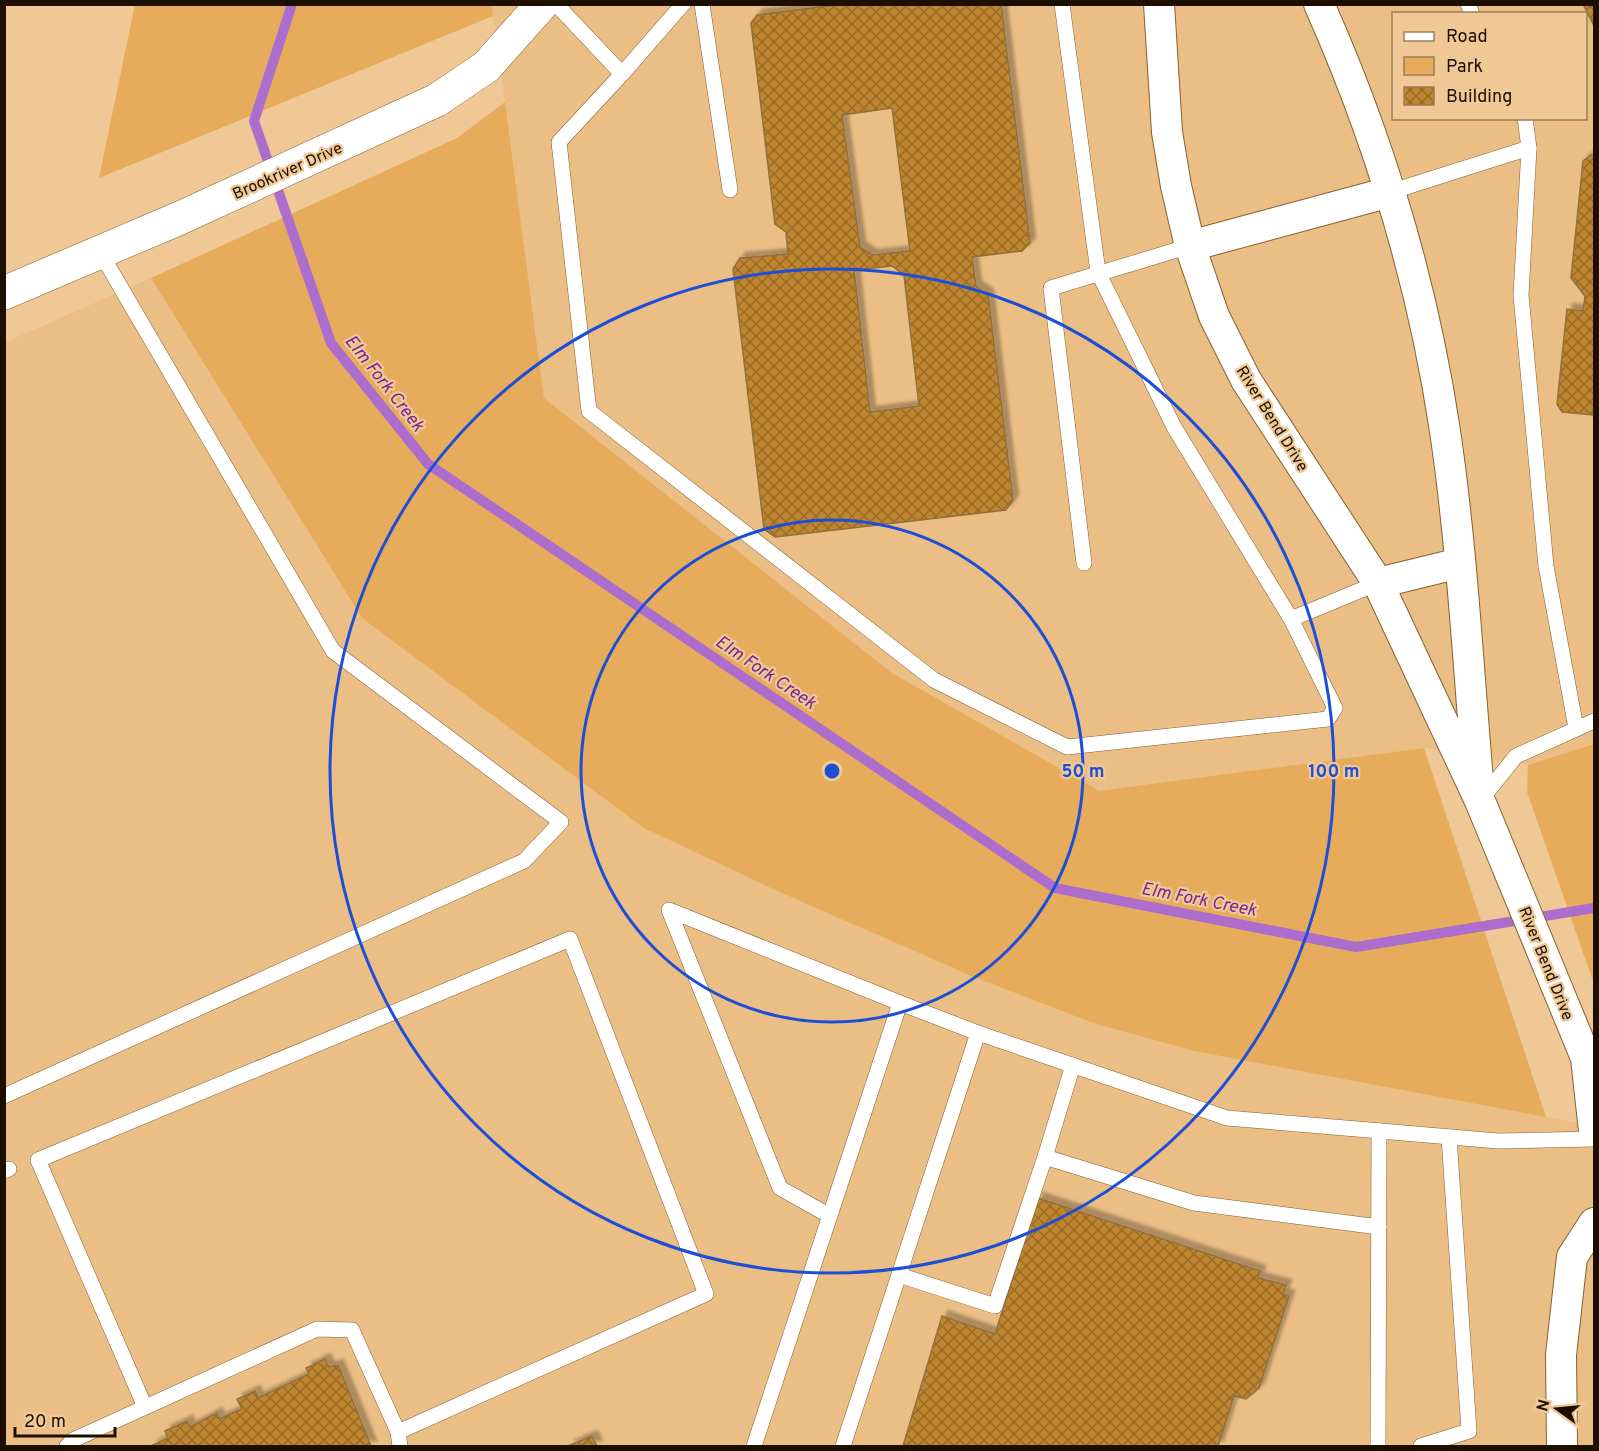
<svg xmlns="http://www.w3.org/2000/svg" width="1599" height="1451" font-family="Overpass,sans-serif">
<defs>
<pattern id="building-cross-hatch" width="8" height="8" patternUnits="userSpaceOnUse" patternTransform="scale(1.5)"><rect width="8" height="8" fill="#bf8630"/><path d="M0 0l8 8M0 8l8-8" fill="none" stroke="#9a6c26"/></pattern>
<filter id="shadow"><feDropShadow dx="5.5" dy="-5.5" stdDeviation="1.5" flood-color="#0004"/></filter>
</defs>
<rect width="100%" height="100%" fill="#efc895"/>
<g fill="#eabe84" fill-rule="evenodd">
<path d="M 492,5 L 1594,5 L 1594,744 L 1528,765 L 1424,748 L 1100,792 L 892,673 L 544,398 ZM 1394,14 L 1586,14 L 1586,118 L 1394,118 Z"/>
<polygon points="151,278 362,618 784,894 974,977 1093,1023 1194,1051 1594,1126 1594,1446 5,1446 4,343"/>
</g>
<g fill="#e6ac5b">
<polygon points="135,4 492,4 493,16 99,178"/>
<polygon points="505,102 544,398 892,673 1099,791 1424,748 1546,1117 1194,1051 1093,1023 974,977 784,894 644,828 362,618 151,278 457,138"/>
<polygon points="1594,744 1594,984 1527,792 1528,765"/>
</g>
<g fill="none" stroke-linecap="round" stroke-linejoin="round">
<polyline stroke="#ac6dcc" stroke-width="10" points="292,4 254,121 331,343 428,464 1055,888 1356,947 1594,908"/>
</g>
<g fill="url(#building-cross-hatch)" stroke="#936f3e" stroke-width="1.5" fill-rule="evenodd" filter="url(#shadow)">
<path d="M 843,4 L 1001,4 L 1030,243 L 1022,251 L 972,257 L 976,286 L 988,295 L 1013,500 L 1006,510 L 775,537 L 764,529 L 733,269 L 740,258 L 788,254 L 786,232 L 775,224 L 751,23 L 757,15 ZM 892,108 L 910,251 L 872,255 L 860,247 L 842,115 ZM 892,266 L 904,275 L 919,406 L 870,412 L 854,270 Z"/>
<polygon points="1583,4 1594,4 1594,26"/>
<polygon points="1591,155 1594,156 1594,418 1593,415 1562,412 1557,404 1567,309 1583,311 1585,296 1571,278 1583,161"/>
<polygon points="1038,1198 1260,1271 1258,1278 1286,1285 1283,1294 1289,1296 1259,1388 1246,1399 1234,1396 1218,1446 903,1446 942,1316 995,1334"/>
<polygon points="325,1359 329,1367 338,1365 371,1446 151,1446 168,1438 165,1431 187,1421 190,1427 217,1413 219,1419 242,1409 237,1399 255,1391 258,1398 309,1374 306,1368"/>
<polygon points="592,1436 597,1446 568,1446"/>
</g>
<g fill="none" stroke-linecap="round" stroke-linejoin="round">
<g stroke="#846130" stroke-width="16">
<g id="lane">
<polyline points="556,4 622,74 559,142 589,411 934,680 1067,747 1328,719 1335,708 1291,619 1174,427 1098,272 1062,4"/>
<polyline points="702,4 730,190"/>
<polyline points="1468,4 1472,14"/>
<polyline points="622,74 683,4"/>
<polyline points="1529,148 1521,295 1546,566 1576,728"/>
<polyline points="1390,192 1529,148 1525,118"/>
<polyline points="1084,563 1051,288 1190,246"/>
<polyline points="1291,619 1378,583"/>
<polyline points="1480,801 1516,756 1594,721"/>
<polyline points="900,1003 978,1033"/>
<polyline points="1073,1065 1045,1157 1194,1203 1379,1227"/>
<polyline points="4,1096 524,861 561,822 333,651 100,252"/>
<polyline points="4,1171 9,1169"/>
<polyline points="899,1275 995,1306 1045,1157"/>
<polyline points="145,1407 38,1160 570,939 706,1294 398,1432"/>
<polyline points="67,1446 73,1440 317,1329 352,1330 398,1432 400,1446"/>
<polyline points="754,1446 900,1003 669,910 780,1188 830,1216"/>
<polyline points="843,1446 978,1033 1227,1118 1498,1141 1594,1139"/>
<polyline points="1378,1446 1379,1131"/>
<polyline points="1421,1446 1469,1431 1449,1137"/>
</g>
</g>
<g stroke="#846130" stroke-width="32">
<g id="street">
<polyline points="1159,4 1167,132 1176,186 1190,246 1214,316 1246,380 1378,583 1480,801 1586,1058 1594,1131"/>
<path d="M 1319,4 C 1379,139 1423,284 1445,431 C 1462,546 1468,664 1478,780"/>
<polyline points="1190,246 1390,192"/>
<polyline points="1378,583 1460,563"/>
<polyline points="1562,1446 1561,1355 1572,1257 1594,1223"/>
</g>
</g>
<g stroke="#846130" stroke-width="34">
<polyline id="secondary" points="4,293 180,218 437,100 486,67 542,4"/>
</g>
<use href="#lane" stroke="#fff" stroke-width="15"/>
<use href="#street" stroke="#fff" stroke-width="30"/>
<use href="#secondary" stroke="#fff" stroke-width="33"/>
</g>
<g fill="none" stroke="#1d4ed8" stroke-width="3">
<circle cx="832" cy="771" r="251"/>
<circle cx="832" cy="771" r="502"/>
</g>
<g text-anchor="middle" stroke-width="4.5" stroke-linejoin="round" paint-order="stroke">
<g font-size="16" fill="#1c0f00" stroke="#efc895">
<text transform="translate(287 170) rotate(-24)" y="6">Brookriver Drive</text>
<text transform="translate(1273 418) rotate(58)" y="6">River Bend Drive</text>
<text transform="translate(1547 963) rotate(68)" y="6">River Bend Drive</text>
</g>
<g font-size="18" font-style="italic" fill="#762698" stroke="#efc895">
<text transform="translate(385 383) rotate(52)" y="6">Elm Fork Creek</text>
<text transform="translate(766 672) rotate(34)" y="6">Elm Fork Creek</text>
<text transform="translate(1199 899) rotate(11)" y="6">Elm Fork Creek</text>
</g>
</g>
<circle cx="832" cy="771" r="9" fill="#1d4ed8" stroke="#efc895" stroke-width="3"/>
<g font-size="18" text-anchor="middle" font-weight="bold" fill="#1d4ed8" stroke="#efc895" stroke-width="4.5" stroke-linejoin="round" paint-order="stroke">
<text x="1083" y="777">50 m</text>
<text x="1334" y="777">100 m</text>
</g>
<rect width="1599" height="1451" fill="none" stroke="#1c0f00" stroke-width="12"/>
<rect x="1392" y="12" width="195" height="108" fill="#efc895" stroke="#9b7e59" stroke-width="1.5"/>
<rect x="1404" y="32" width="30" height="9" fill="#ffffff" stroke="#9b7e59" stroke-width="1.5"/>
<text x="1446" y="42" font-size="18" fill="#1c0f00">Road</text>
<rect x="1404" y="57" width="30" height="18" fill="#e6ac5b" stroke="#9b7e59" stroke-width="1.5"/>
<text x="1446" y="72" font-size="18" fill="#1c0f00">Park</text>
<rect x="1404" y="87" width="30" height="18" fill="url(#building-cross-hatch)" stroke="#9b7e59" stroke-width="1.5"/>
<text x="1446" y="102" font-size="18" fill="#1c0f00">Building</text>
<g transform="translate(1557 1409) rotate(285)" stroke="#efc895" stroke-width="4.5" paint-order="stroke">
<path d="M0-4.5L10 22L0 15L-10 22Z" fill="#1c0f00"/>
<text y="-9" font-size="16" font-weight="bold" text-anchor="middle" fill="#1c0f00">N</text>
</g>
<path d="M15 1427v9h100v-9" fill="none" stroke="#1c0f00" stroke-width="3"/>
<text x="24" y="1427" font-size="18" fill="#1c0f00" stroke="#efc895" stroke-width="4.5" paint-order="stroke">20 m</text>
</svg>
